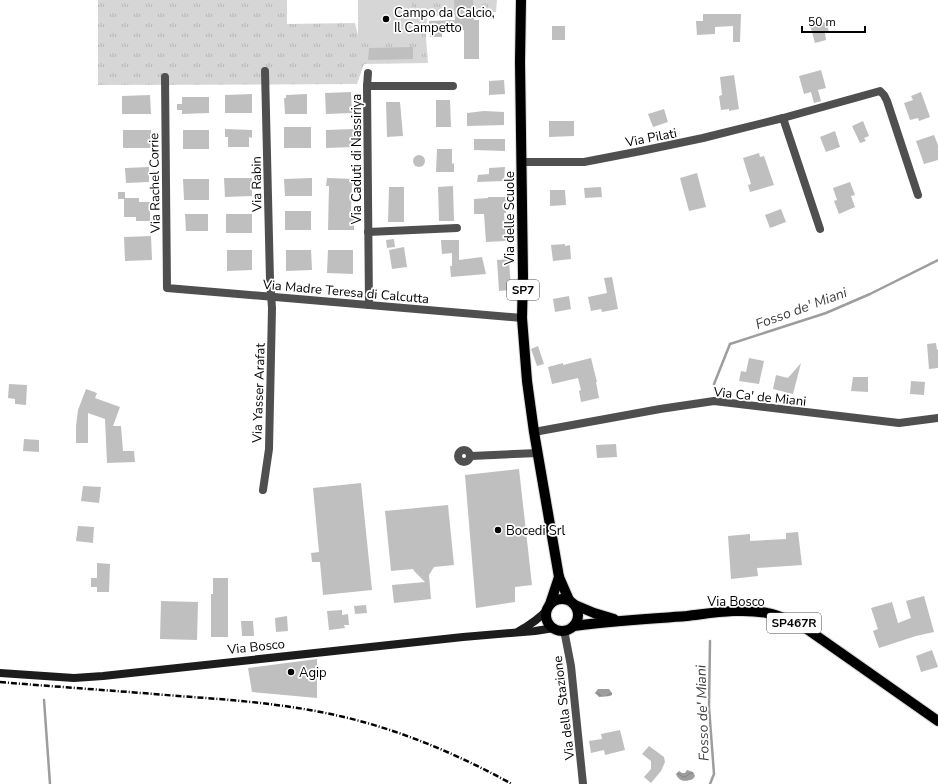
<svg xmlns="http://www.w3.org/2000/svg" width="938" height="784" font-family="'Nunito Sans',sans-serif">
<defs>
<pattern id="park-tufts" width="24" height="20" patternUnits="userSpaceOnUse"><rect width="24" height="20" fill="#d6d6d6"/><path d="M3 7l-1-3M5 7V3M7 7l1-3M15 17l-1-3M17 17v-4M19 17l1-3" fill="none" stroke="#b6b6b6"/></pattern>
<pattern id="water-waves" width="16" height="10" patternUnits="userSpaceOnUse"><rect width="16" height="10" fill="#9d9d9d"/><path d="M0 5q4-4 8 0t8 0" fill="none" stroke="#858585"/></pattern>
</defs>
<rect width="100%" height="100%" fill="#fff"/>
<polygon fill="url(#park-tufts)" points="98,0 287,0 287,24 355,23 358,35 358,0 497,0 496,12 427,16 426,38 428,63 364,64 357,84 98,85"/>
<polygon fill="#d6d6d6" points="360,0 412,0 412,38 359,40"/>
<g fill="url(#water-waves)">
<polygon points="598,689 609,689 612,693 612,695 610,696 599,697 595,693"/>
<path d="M 687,770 L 693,772 L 695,776 L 693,779 C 686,782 679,782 676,774 L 679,771 L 682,773 L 685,773 Z"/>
</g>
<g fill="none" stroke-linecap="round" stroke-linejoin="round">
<g stroke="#9d9d9d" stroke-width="2.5">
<polyline points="714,384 730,344 826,313 870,294 938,260"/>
<polyline points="44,700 50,784"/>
<polyline points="710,784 714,774 709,707 710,641"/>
</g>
</g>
<g fill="#bfbfbf">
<polygon points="454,0 473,0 474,20 479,20 479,59 464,59 464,30 442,32 442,37 430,37 429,21 455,20"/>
<polygon points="703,14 741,14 740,42 733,42 733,26 715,27 715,34 697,35 696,21 703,21"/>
<polygon points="821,22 822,23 826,22 829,32 825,33 826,40 815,43 810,25"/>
<rect x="552" y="26" width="13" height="14"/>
<polygon points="413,47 413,59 368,60 369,48"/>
<polygon points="821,70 826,88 818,90 821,101 814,103 811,92 804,94 799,76"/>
<polygon points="734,75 739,109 729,111 729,109 721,110 719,96 722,95 720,77"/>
<polygon points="504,80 505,94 489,95 489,81"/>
<polygon points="351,92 352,113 326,114 325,93"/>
<polygon points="921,92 930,117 919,121 918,118 910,120 904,103 913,100 911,96"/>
<polygon points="252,94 252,113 225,113 225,95"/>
<polygon points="307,94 307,114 285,114 284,98 286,98 286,95"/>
<polygon points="150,95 151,114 122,114 122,96"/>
<polygon points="182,97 209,97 209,113 182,114 182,110 177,110 177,104 182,104"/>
<polygon points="436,100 450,100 451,127 436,127"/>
<polygon points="386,102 400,102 403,136 387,137"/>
<polygon points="664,109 668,122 653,127 648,114"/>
<polygon points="484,111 504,112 504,125 467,126 467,113"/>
<polygon points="549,121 574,121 574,136 549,137"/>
<polygon points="863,121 869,136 864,138 866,141 860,143 852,126"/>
<rect x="284" y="127" width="27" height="21"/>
<polygon points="225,129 252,130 252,138 249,137 249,147 228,147 228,137 225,137"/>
<polygon points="354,129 354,147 326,148 326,130"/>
<rect x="123" y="130" width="28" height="18"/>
<rect x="183" y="130" width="26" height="19"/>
<polygon points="835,131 840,147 826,152 820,137"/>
<polygon points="934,135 938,145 938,160 924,164 916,141"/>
<polygon points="474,139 505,139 505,151 474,150"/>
<polygon points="437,149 452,149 452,164 454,163 454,172 436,172"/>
<polygon points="759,153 760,157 764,156 774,185 750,192 748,185 751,184 743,158"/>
<circle cx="419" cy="161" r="6"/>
<polygon points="149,167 149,182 126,183 125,168"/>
<polygon points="505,167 504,181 477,182 478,175 489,174 489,168"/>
<polygon points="697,173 706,207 689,211 680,178"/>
<polygon points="224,178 252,178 252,196 225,197"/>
<polygon points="312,178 312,196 285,196 284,179"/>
<polygon points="327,178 354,179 354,185 352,185 351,211 354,211 354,230 328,230 329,186 326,186"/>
<polygon points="183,179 209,179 209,200 184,200"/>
<polygon points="850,182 855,195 851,196 855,207 839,214 834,201 837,200 833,188"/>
<polygon points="453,186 454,221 439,221 438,187"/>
<polygon points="389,187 404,187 404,222 388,222"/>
<polygon points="601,187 602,197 585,198 584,188"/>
<polygon points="550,190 565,190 566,205 550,206"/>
<polygon points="118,192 125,192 125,198 139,198 139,202 150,202 150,221 136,221 136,217 124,217 124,199 118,199"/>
<polygon points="488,197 506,197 506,213 504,213 506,241 486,242 484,214 474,214 474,199 488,198"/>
<polygon points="781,209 786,222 770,228 765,215"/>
<rect x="285" y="211" width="26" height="19"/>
<polygon points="185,214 208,214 208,231 186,231"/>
<rect x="226" y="214" width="26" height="19"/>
<polygon points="151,236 152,260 125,261 124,237"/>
<polygon points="394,239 395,247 387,248 386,240"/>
<polygon points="441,240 459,240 459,260 482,257 486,274 451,277 450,266 452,266 452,253 442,254"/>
<polygon points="565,244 565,246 570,245 571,259 553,261 551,245"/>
<polygon points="404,247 407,267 392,269 389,250"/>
<polygon points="227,250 252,250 252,270 227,271"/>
<polygon points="286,250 311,250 312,270 286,271"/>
<polygon points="328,250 353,250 353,274 327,273"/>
<polygon points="509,259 511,290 499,291 497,260"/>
<polygon points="612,277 618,309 602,312 601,309 591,311 588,297 607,293 604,278"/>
<polygon points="569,296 571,309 555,312 553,299"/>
<polygon points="936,343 937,350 938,349 938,368 929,369 927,344"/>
<polygon points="538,346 544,364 537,366 531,349"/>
<polygon points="591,358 597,382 596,382 599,398 581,402 579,391 581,390 578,378 552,384 548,367 563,363 563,365"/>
<polygon points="749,358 764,361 759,384 739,381 741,371 746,372"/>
<polygon points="801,363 793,394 773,389 776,375 788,378"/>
<polygon points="853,377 868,377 868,392 851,391"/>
<polygon points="911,381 925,382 924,395 910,394"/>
<polygon points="9,384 27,385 26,405 15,404 15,399 8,398"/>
<polygon points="86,389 97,393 95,398 120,407 113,426 121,426 123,451 134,451 135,462 107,463 105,419 88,413 88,443 76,443 76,426 78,410"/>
<polygon points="24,439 39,440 39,452 23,451"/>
<polygon points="616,444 617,457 597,458 596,445"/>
<polygon points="519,469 532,585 515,587 515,602 476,608 465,475"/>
<polygon points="361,483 372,590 323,595 320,562 312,562 311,553 319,552 313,488"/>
<polygon points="83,486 101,487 99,503 81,501"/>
<polygon points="448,505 454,565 434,567 429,575 431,599 394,603 392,585 425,582 415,572 413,569 391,571 385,511"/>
<polygon points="78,526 94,527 93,543 76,541"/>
<polygon points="798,532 802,565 757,568 758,576 731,579 728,536 750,534 750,541 786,539 786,533"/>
<polygon points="97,563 110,564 109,592 97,592 97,587 91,587 91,578 97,578"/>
<polygon points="213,578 228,578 228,637 211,637 211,594 213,594"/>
<polygon points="924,596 934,632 916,636 879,648 873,631 878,629 871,608 892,602 898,623 911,618 906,601"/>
<polygon points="161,601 198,602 197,640 160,639"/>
<polygon points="366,605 367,613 355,614 354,606"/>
<polygon points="342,610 342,615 348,614 349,625 344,625 345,628 329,630 327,611"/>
<polygon points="287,616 288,631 276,632 275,618"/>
<polygon points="241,621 253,621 254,636 242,636"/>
<polygon points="932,650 938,667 921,672 916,656"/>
<polygon points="317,659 317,698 252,692 248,668"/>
<polygon points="620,730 625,750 605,755 604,750 591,753 589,741 602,739 601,734"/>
<polygon points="649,746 664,757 665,762 661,771 651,783 644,777 651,769 651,761 642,754"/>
</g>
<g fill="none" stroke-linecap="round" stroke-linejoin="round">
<g stroke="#dbdbdb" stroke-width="12">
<g id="primary">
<polyline points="521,0 520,62 523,276 522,318 527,381 534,432 559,577 569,600"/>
<circle cx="562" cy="615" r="16"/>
<polyline points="550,604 559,577"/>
<polyline points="575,605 594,613 614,619"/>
<path d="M 574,626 C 612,621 649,619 687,616 C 713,613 741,608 767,613 C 780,615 792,622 804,627 L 938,721"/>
</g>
</g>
<g stroke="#4f4f4f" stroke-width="8">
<polyline points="165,77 167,288 522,318"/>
<polyline points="367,86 368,73"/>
<polyline points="783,118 820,229"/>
<polyline points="522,162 584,162 641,151 703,138 783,118 880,91 884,95 887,101 918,195"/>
<polyline points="368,232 457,228"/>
<polyline points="369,305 367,86 453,86"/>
<polyline points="534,432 660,409 714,401 899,423 938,418"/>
<circle cx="464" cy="456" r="6"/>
<polyline points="471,456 538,453"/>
<polyline points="263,490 269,449 272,308 270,280 265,71"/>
<polyline points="564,630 571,666 583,784"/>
</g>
<g stroke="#1c1c1c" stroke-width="8">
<path d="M 519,631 C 530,625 539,619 548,609"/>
<polyline points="0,673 74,678 103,676 463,637 535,631 554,628"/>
</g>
<use href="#primary" stroke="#000" stroke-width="10"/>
<path stroke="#000" stroke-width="2.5" stroke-dasharray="6 2 1 2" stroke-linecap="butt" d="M 0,682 C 59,687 119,691 178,696 C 234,700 289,704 344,717 C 403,731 459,755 512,784"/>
</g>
<g fill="#000" stroke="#fff" stroke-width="1.5">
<circle cx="386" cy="19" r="4"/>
<circle cx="498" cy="530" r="4"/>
<circle cx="291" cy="672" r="4"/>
</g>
<g text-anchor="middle" stroke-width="3.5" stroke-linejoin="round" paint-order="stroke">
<g fill="#fff" stroke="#4c4c4c" stroke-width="1">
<rect x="507" y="280" width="32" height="20" rx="3"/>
<rect x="767" y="613" width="54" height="20" rx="3"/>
</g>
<g font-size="12" font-weight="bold" fill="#000">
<text x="523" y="294">SP7</text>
<text x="794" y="627">SP467R</text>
</g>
<g font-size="13" fill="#000" stroke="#fff" text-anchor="start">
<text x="394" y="17">Campo da Calcio,<tspan x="394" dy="15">Il Campetto</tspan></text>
<text x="506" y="535">Bocedi Srl</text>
<text x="299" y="677">Agip</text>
</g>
<g font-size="13" fill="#000" stroke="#fff">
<text transform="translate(651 137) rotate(-11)" y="5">Via Pilati</text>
<text transform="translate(356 159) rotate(-90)" y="5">Via Caduti di Nassiriya</text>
<text transform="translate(154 183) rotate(-91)" y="5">Via Rachel Corrie</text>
<text transform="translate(256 184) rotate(-91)" y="5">Via Rabin</text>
<text transform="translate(509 218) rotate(-90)" y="5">Via delle Scuole</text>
<text transform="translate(346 291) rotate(5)" y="5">Via Madre Teresa di Calcutta</text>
<text transform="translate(258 393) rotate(-88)" y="5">Via Yasser Arafat</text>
<text transform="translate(760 396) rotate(6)" y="5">Via Ca' de Miani</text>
<text x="736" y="606">Via Bosco</text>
<text transform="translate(256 646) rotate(-6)" y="5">Via Bosco</text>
<text transform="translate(563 708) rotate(-97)" y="5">Via della Stazione</text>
</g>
<g font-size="14" font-style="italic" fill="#3e3e3e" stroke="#fff">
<text transform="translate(801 308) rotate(-20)" y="5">Fosso de' Miani</text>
<text transform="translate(702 713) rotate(-92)" y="5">Fosso de' Miani</text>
</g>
</g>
<path d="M802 26v6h63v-6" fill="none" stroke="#000000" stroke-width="2"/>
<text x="808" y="26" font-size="12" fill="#000000" stroke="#ffffff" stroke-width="3" paint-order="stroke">50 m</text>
</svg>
